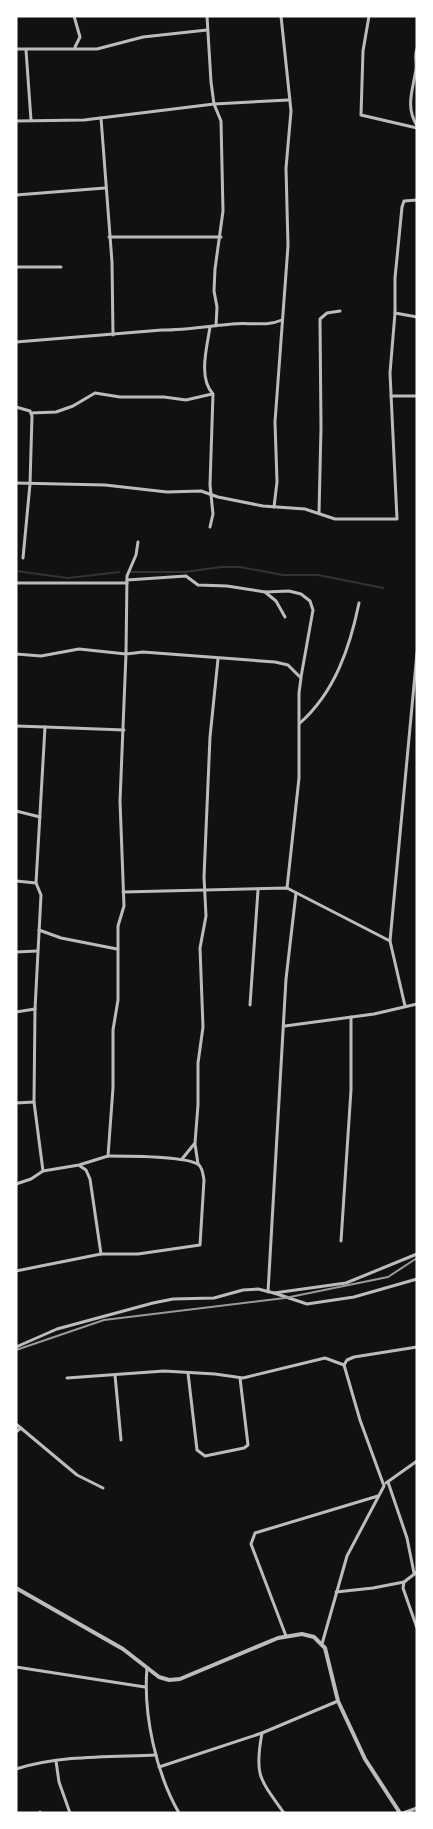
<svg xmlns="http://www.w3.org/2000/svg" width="433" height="1829" font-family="Spectral,serif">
<rect width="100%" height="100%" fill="#111"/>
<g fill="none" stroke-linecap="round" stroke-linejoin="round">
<g stroke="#333" stroke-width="2">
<polyline points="16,571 68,578 119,572"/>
<polyline points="129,572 185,572 221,567 240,567 283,575 318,575 383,588"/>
</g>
<g stroke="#bcbcbc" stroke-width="3">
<polyline points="74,16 80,37 75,47"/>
<polyline points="207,16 211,82 214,104 221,121 223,211 215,269 214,291 217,307 216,326"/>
<polyline points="369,16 363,51 361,115 417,128"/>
<polyline points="16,49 97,49 143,37 207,30"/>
<path d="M 417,49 C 414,56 417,62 416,69 C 413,90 405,106 417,126"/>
<polyline points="26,50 31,120"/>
<polyline points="101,118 112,262 113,335"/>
<polyline points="16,121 84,120 214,104 288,100"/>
<polyline points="16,195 105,188"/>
<polyline points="109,237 221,237"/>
<polyline points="16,267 61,267"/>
<polyline points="395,313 395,278 402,207 404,201 417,200"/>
<path d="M 16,342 L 162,330 C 186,330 209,326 232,324 C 249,322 266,327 282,320"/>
<polyline points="391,396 417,396"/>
<polyline points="16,407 30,411 32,416 30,484 23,558"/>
<polyline points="31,413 56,412 73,406 95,393 120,397 164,397 186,400 212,394"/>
<polyline points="16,483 105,485 167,492 201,491 218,497 263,506 305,509 335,519 397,519 390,373 395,313 417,317"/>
<polyline points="274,507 277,482 275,422 288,246 286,168 291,111 281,16"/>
<polyline points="319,513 321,428 320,319 327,313 340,311"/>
<path d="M 210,527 L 213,514 L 210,485 L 213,394 C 198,378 207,347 210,327"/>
<polyline points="127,580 186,576 198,585 227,586 265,592 289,591 301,594 310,601 313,610 301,677"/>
<polyline points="16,583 127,583"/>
<polyline points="265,592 276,601 285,617"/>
<polyline points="16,654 41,656 79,649 126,654 127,576 136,555 138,542"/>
<path d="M 300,723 C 335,692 350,647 359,603"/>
<polyline points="16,726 45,727 36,883"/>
<polyline points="45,727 124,730"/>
<polyline points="16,811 40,817"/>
<polyline points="16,881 36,883 41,895 35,1009 34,1102 43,1171 79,1165 108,1156 113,1088 113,1030 118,1000 118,926 124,906 120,801 126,654 143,652 275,662 288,665 301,678 299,693 299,778 287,888"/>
<polyline points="123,892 287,888 390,941 405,1006"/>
<polyline points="39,930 61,938 117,949"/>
<polyline points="390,941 417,653"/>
<polyline points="16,952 37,951"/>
<polyline points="250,1005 258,890"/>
<polyline points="16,1012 35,1009"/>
<polyline points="285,1026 374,1014 417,1004"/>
<polyline points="16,1103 34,1102"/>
<polyline points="195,1144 198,1164"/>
<polyline points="182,1159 195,1143 198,1105 198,1063 203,1027 200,948 206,916 204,877 210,737 218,659"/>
<polyline points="80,1166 86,1170 90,1179 101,1254"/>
<polyline points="16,1184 31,1179 43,1171"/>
<polyline points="341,1241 351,1090 351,1017"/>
<path d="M 16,1271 L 101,1254 L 138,1254 L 200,1245 L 204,1180 C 203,1175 203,1169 199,1165 C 188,1156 125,1156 108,1156"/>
<polyline points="268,1292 286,979 296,893"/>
<polyline points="274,1293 307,1304 354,1297 417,1279"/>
<polyline points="16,1347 57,1329 153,1303 173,1299 214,1298 243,1290 258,1289 274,1293 346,1283 417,1254"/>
<polyline points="188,1373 197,1450 205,1456 244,1448 248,1445 240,1378"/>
<polyline points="115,1375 121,1440"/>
<polyline points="67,1378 164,1371 215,1374 243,1378 325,1358 344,1365 347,1360 354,1357 417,1347"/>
<polyline points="16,1424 77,1475 103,1488"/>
<polyline points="16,1432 21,1428"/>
<polyline points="388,1482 407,1538 414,1573"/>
<polyline points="386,1483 417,1461"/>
<polyline points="417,1572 404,1582 403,1588 417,1628"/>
<polyline points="336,1592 373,1588 404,1582"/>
<polyline points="286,1636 251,1544 255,1533 378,1496"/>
<polyline points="322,1644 347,1556 384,1486 360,1420 344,1365"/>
<polyline points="16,1667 145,1687"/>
<path d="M 147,1668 C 143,1714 156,1773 179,1813"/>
<path d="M 262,1733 C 254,1776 260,1779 284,1813"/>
<polyline points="56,1761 59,1782 70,1813"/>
<polyline points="159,1767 262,1733 338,1701"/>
<path d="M 16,1769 C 61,1755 109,1757 156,1755"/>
<polyline points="40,1812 40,1813"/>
<polyline points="403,1813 417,1808"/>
</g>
<polyline stroke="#bcbcbc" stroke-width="4" points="16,1588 123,1649 159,1677 169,1680 180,1679 278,1638 302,1634 314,1637 325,1648 338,1701 365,1759 400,1813"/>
<polyline stroke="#9a9a9a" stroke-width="2" points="16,1350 104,1320 285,1298 388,1277 417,1258"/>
</g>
<rect width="433" height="1829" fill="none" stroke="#ffffff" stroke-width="35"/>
</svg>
